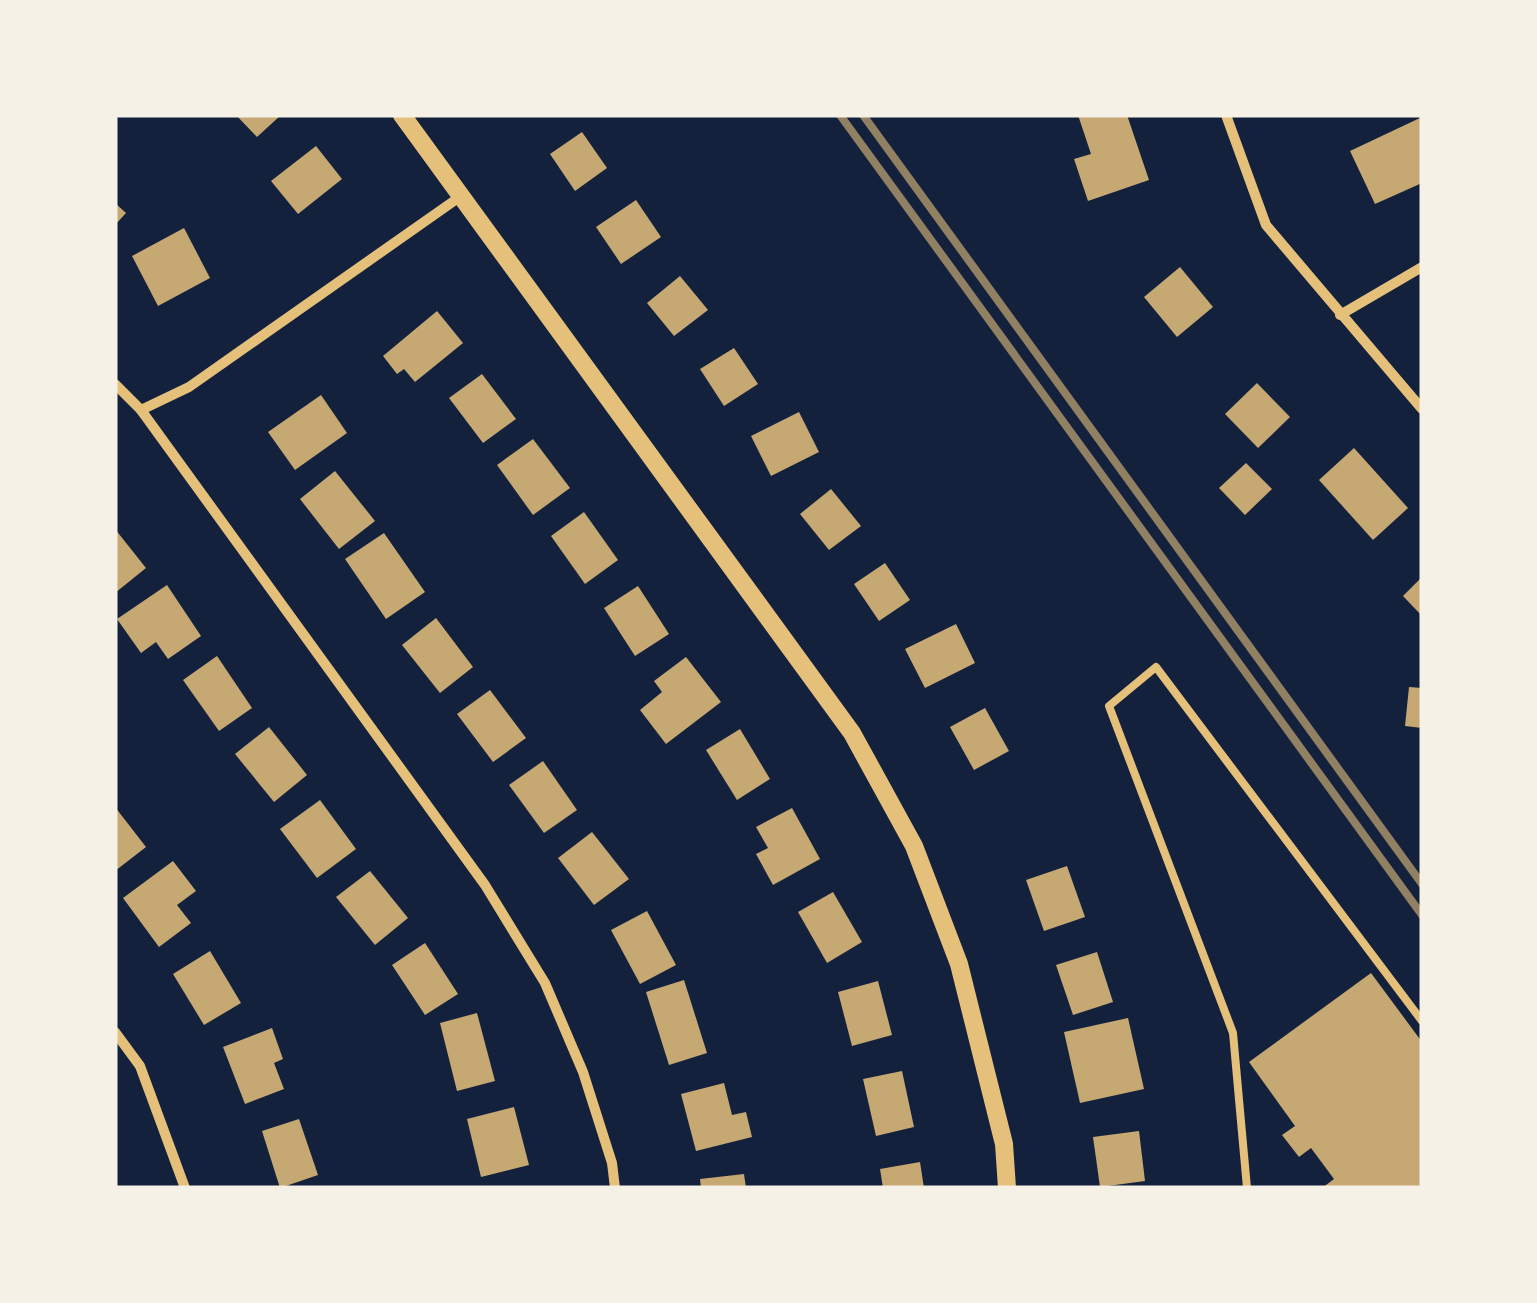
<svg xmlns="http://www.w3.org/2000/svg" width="1537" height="1303" font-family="'DejaVu Sans',sans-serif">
<rect width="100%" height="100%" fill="#14213d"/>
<g fill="#c6a872">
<polygon points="236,115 281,115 257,137"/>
<polygon points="1078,115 1127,115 1149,180 1088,201 1074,159 1091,154"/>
<polygon points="1422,117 1422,183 1375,204 1350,151"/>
<polygon points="582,132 607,168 575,191 550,154"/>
<polygon points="316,146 342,179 298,214 271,181"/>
<polygon points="636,200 661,237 621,264 596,227"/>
<polygon points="115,203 126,213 115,225"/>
<polygon points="184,228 210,278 158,306 132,256"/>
<polygon points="1180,267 1213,307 1177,337 1144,297"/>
<polygon points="680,276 708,310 674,336 647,303"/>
<polygon points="437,311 463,343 415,382 404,369 397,374 383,356"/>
<polygon points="734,348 758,384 724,406 700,369"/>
<polygon points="482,374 516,419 483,443 449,398"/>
<polygon points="1257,383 1290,417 1258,448 1225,414"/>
<polygon points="321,395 347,433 295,470 268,432"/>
<polygon points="799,412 819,452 771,476 751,436"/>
<polygon points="533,439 570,488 533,515 497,465"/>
<polygon points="1354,448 1408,508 1373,540 1319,480"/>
<polygon points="1246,463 1272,489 1245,515 1219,488"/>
<polygon points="335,471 375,521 339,549 300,499"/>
<polygon points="831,489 861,526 829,550 800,514"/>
<polygon points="584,512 618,560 585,584 551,536"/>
<polygon points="115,529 146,568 115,593"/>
<polygon points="384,533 425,592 386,619 345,559"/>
<polygon points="885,563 910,600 879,621 854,584"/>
<polygon points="1422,577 1422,616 1403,596"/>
<polygon points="167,585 201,636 168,659 156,642 141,653 117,619"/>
<polygon points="638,586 669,634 635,656 604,608"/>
<polygon points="436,618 473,667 440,693 402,645"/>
<polygon points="956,624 975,663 925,688 905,649"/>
<polygon points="217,656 252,708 219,731 183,680"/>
<polygon points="686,657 721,702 666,744 640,710 662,692 654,681"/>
<polygon points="1409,687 1422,688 1422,728 1405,726"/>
<polygon points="490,690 526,738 493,762 457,714"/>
<polygon points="985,708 1009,751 974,770 950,727"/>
<polygon points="269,727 307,775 274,802 235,754"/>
<polygon points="740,729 770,779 737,800 706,750"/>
<polygon points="543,761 577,810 544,833 509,785"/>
<polygon points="320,800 356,849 317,878 280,829"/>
<polygon points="115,807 146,847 115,871"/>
<polygon points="792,808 820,859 773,885 756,854 768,848 756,827"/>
<polygon points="592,832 629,879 594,905 558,858"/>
<polygon points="173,861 196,891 177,905 191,923 159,947 123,898"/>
<polygon points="1067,866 1085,917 1044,931 1026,880"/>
<polygon points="370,871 408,918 375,945 336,897"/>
<polygon points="833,892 862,942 827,963 798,912"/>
<polygon points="647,911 676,965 640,984 611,930"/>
<polygon points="425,943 458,994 425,1015 392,965"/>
<polygon points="210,951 241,1003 204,1025 173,974"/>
<polygon points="1097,952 1113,1002 1073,1015 1056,965"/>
<polygon points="1371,973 1422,1042 1422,1188 1322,1188 1334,1179 1311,1148 1299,1157 1282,1135 1295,1126 1249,1062"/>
<polygon points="684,980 707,1053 669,1065 646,992"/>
<polygon points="878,981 892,1035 852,1046 838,992"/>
<polygon points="477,1013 495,1081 457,1091 440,1023"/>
<polygon points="1128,1018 1144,1089 1080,1103 1064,1032"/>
<polygon points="272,1028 283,1059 274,1063 284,1089 245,1104 223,1047"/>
<polygon points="902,1071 914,1127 876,1136 863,1079"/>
<polygon points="724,1083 732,1115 746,1112 752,1137 696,1151 681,1094"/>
<polygon points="514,1107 529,1165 481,1177 467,1119"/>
<polygon points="299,1119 318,1175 280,1188 262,1131"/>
<polygon points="1139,1131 1145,1181 1100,1187 1093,1137"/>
<polygon points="920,1162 924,1188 883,1188 880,1169"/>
<polygon points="744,1174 746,1188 701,1188 700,1179"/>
</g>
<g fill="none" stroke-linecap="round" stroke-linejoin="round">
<polyline stroke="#e5c07b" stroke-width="8" points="1247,1188 1233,1033 1109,706 1156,667 1422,1021"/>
<g stroke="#e5c07b" stroke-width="10">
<polyline points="1226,115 1266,225 1422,409"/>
<polyline points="1340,315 1422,267"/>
<polyline points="115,384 141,410 485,885 545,983 583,1072 612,1163 615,1188"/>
<polyline points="141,410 189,387 461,196"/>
<polyline points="115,1032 140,1066 185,1188"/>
</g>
<polyline stroke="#e5c07b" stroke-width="18" points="402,115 852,733 914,846 959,964 1004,1144 1007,1188"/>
<g stroke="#918062" stroke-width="8">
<polyline points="840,115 1422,915"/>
<polyline points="863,115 1422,884"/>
</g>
</g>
<rect width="1537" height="1303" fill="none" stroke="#f6f1e7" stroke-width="235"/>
</svg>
